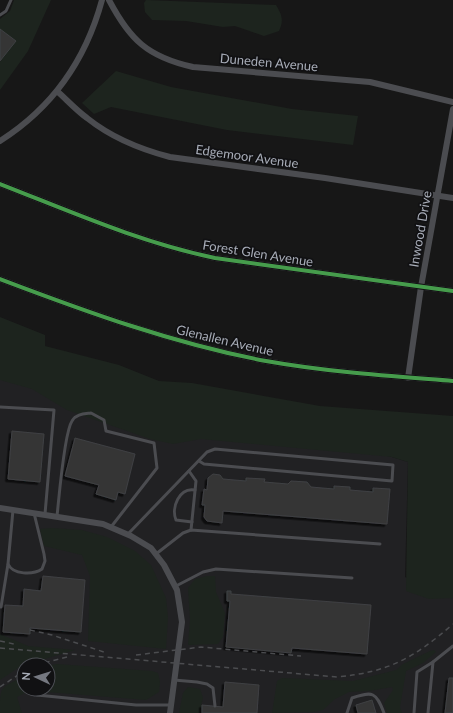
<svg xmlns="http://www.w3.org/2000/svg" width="453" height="713" font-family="Lato,sans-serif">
<defs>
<filter id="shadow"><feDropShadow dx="-2.5" dy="2.5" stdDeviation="0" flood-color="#0009"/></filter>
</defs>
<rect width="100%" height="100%" fill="#171717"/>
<path fill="#212123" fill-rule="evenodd" d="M 0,371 L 392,457 L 408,462 L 405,577 L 447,598 L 453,598 L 453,713 L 0,713 ZM 24,665 L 48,665 L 48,689 L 24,689 Z"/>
<g fill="#1d241e">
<polygon points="14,0 51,0 28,51 0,90 0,61 16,41 0,29 0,19 10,11"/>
<path d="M 146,0 L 276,5 C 282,15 284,20 279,31 L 264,36 L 235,26 L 223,27 L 186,21 L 152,20 L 145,12 L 144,3 Z"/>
<polygon points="116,71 171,87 292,109 358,116 353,145 227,130 111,107 94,114 82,103"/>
<polygon points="0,317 45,335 45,346 119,365 159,381 192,383 320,406 453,416 453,598 429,599 406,591 408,462 392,457 201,439 173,444 150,439 67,410 32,389 0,380"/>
<polygon points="51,528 82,530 107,537 135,551 151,565 166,598 168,617 166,649 88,641 90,576 82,555 44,546 40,529"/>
<polygon points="207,576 215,576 216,592 225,613 223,637 218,644 188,645 190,619 188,588 195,579"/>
<polygon points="0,634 28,646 75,650 21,666 0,680"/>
<polygon points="430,651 434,650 436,652 423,663 406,671 400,707 402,713 387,713 384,703 393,690 392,687 369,691 349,692 335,699 323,710 314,712 272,713 277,681 282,678 353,681 396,670 403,664"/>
<path d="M 57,664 L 152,671 L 158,673 L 160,682 L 159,692 L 146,700 L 34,691 L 25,693 L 17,697 L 22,713 L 0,713 C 0,684 0,689 24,676 L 24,689 L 48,689 L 48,666 Z"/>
<polygon points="188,687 200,689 203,698 199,713 179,713 183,693"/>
</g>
<g fill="#353536" stroke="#3f4043" filter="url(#shadow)">
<polygon points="0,29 16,41 0,61"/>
<polygon points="12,431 44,434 40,482 8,479"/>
<polygon points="75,438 135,454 125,494 118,492 116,500 96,494 99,485 65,476"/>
<polygon points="213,474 220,475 223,479 246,481 246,478 265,479 264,482 288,484 291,481 307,482 311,487 334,489 334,486 350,487 350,490 373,492 373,488 390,489 387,524 223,511 222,523 207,521 204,517 205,505 202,505 204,489 207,490 208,478"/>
<polygon points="43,576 85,580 81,632 30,628 30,634 3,632 5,605 23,606 24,589 41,591"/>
<polygon points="227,591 231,591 231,594 371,605 367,654 292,648 291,653 226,647 230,601 227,601"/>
<polygon points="449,678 453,678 453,713 445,713"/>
<polygon points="225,682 259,685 257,713 202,713 202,705 223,707"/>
<polygon points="372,700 376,713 358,713 356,705"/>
</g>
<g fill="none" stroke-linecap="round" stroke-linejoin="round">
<g stroke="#4b4c50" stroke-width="3">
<polyline points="0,15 6,11 11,0"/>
<polyline points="0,407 54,410 45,514"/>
<polyline points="189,471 196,481 191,530"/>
<path d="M 57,516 C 59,499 64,433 72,421 C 76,414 84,414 91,413 L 104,420 L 106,431 L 154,443 L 157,468 L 111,527"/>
<path d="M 192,522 L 176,520 C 171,508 179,487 195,490"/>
<polyline points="128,534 207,452 215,449 393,465 392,481 204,464 199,461"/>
<polyline points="156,554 183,533 191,530 380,544"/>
<path d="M 8,564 C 13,575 33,575 42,569 L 45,561 L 44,554 L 34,513"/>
<polyline points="176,586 203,572 216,569 352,578"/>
<polyline points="1,607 8,564 13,510"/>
<polyline points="433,662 453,646"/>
<polyline points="174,680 197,682 207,684 213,688 215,706"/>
<polyline points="37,695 136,705 171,705"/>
<path d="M 347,713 L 352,698 C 373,691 376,692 384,713"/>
<polyline points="414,713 417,672 433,662 428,713"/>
</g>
<g stroke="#4b4c50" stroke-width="6">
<path d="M 109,0 C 130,40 148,57 193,67 L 370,82 L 453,102"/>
<path d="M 57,91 C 67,100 76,110 87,118 C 112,138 139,149 170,157 L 325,178 L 453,198"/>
<path d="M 0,141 C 52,108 86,59 102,0"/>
<path d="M 0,184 C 72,212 139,242 215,258 L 453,291"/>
<path d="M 0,279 C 87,312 175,344 266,361 C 328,372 391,376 453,381"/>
<polyline points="408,378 421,287 453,109"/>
<polyline points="0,508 103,524 131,536 151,548 164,565 177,590 182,622 170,713"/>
</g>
<g stroke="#4b4c4f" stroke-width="1.5" stroke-dasharray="5 4" stroke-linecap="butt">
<polyline points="30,630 52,635 107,653"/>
<polyline points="0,641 14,644"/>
<path d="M 0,648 L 337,677 C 389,672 414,658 453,624"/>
<polyline points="136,655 201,647 301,656"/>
<polyline points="36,665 67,657"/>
<polyline points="0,687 24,671"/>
</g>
<g stroke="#111113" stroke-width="6">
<g id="cycleway">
<path d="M 0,184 C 72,212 139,242 215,258 L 453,291"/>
<path d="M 0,279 C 87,312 175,344 266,361 C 328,372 391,376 453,381"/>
</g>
</g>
<use href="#cycleway" stroke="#469c4c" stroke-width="4"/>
</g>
<g text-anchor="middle" stroke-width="3.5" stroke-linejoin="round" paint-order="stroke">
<g font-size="13" fill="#a8adb8" stroke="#111113">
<text transform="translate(269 62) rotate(5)" y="5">Duneden Avenue</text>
<text transform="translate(247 156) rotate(8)" y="5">Edgemoor Avenue</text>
<text transform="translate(420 229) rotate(-80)" y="5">Inwood Drive</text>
<text transform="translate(258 253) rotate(9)" y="5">Forest Glen Avenue</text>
<text transform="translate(225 340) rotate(13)" y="5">Glenallen Avenue</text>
</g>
</g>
<g transform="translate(36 677) rotate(274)"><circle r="19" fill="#111113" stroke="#4d4f55"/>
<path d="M0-3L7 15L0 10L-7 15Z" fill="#757880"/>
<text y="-6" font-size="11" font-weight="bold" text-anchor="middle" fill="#a8adb8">N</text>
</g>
</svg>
